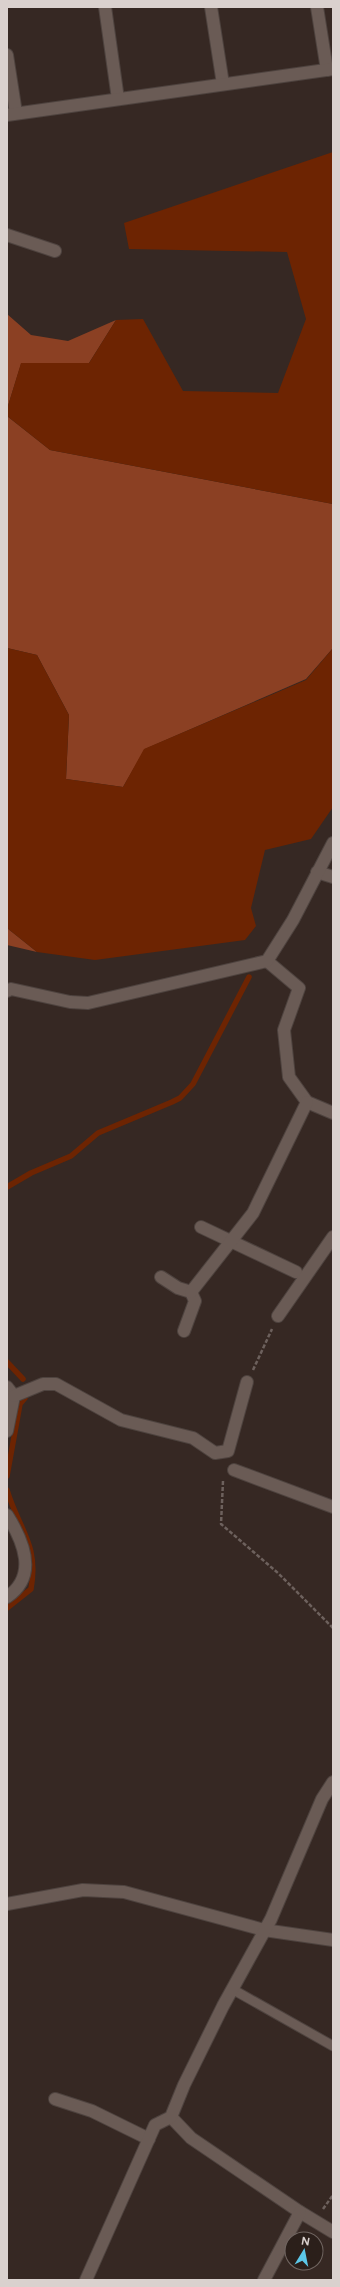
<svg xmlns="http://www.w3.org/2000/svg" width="340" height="2287" font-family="Figtree,sans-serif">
<rect width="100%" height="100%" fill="#362823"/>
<g fill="#8b4023">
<polygon points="7,314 31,335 68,341 116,320 89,363 21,364 7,409"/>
<polygon points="7,416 50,450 333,504 333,648 306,679 145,749 123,787 66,779 69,715 37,655 7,648"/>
<polygon points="7,928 37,952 7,945"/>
</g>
<g fill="#6d2402">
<polygon points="333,152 333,504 50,450 7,416 7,409 21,363 89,363 116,320 143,319 183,391 278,393 306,319 287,252 129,249 124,223"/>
<polygon points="7,648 37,655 69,715 66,779 123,787 144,749 306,680 333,648 333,807 311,839 265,850 251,908 256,926 245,940 95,960 37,952 7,928"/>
</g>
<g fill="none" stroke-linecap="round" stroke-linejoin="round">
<g stroke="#6d2402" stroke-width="5.5">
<polyline points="7,1187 31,1173 71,1156 98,1133 172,1102 180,1098 193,1084 249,977"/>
<polyline points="7,1362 23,1379"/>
<polyline points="7,1476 20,1404 25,1398"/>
<path d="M 7,1490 C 19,1530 39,1544 31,1589 L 7,1608"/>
</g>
<g stroke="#4e433f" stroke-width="11">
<polyline id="service" points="232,1989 333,2046"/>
</g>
<g stroke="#4e433f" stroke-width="14">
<g id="minor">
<polyline points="105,7 118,99"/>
<polyline points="211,7 223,84"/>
<polyline points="317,7 327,70"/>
<polyline points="7,55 16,113"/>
<polyline points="7,235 55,251"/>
<polyline points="317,872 333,877"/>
<polyline points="267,961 299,988 284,1030 289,1077 307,1102 333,1113"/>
<polyline points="201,1227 296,1272"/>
<polyline points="161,1277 178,1288 191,1292 195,1301 184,1331"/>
<polyline points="191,1292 253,1213 307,1102"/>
<polyline points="278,1316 333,1237"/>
<polyline points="7,1387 14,1396 7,1431"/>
<polyline points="14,1396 43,1384 56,1384 121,1420 193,1438 215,1453 228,1451 247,1382"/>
<polyline points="234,1470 333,1507"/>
<path d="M 7,1515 C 24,1542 38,1576 7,1597"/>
<polyline points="7,1904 83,1890 124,1892 264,1930 333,1940"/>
<polyline points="55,2099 92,2111 149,2139"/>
<polyline points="171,2117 191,2138 300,2212 333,2232"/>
<polyline points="86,2280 155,2125 171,2117 184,2085 223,2006 271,1919 322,1799 333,1782"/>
<polyline points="264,2280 300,2212"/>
</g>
</g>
<g stroke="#4e433f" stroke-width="14">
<g id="tertiary">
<polyline points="7,115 333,69"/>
<polyline points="7,991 11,989 70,1002 88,1003 267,961 293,920 333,843"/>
</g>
</g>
<g stroke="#6d615d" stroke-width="2.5" stroke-dasharray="4 2" stroke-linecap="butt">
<polyline points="253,1370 272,1329"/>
<polyline points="223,1481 221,1524 278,1573 333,1628"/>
<polyline points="323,2209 333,2195"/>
</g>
<use href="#service" stroke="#6a5b55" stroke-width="9"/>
<use href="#minor" stroke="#6a5b55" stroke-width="12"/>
<use href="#tertiary" stroke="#6a5b55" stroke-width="12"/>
</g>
<rect width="340" height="2287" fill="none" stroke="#dad1ce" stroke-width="16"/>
<g transform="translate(304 2251) rotate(10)"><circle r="19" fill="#2b1f1a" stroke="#716662"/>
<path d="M0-3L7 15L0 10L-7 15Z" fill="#5cc7e8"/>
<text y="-6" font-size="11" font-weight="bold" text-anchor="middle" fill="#dad1ce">N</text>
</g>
</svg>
